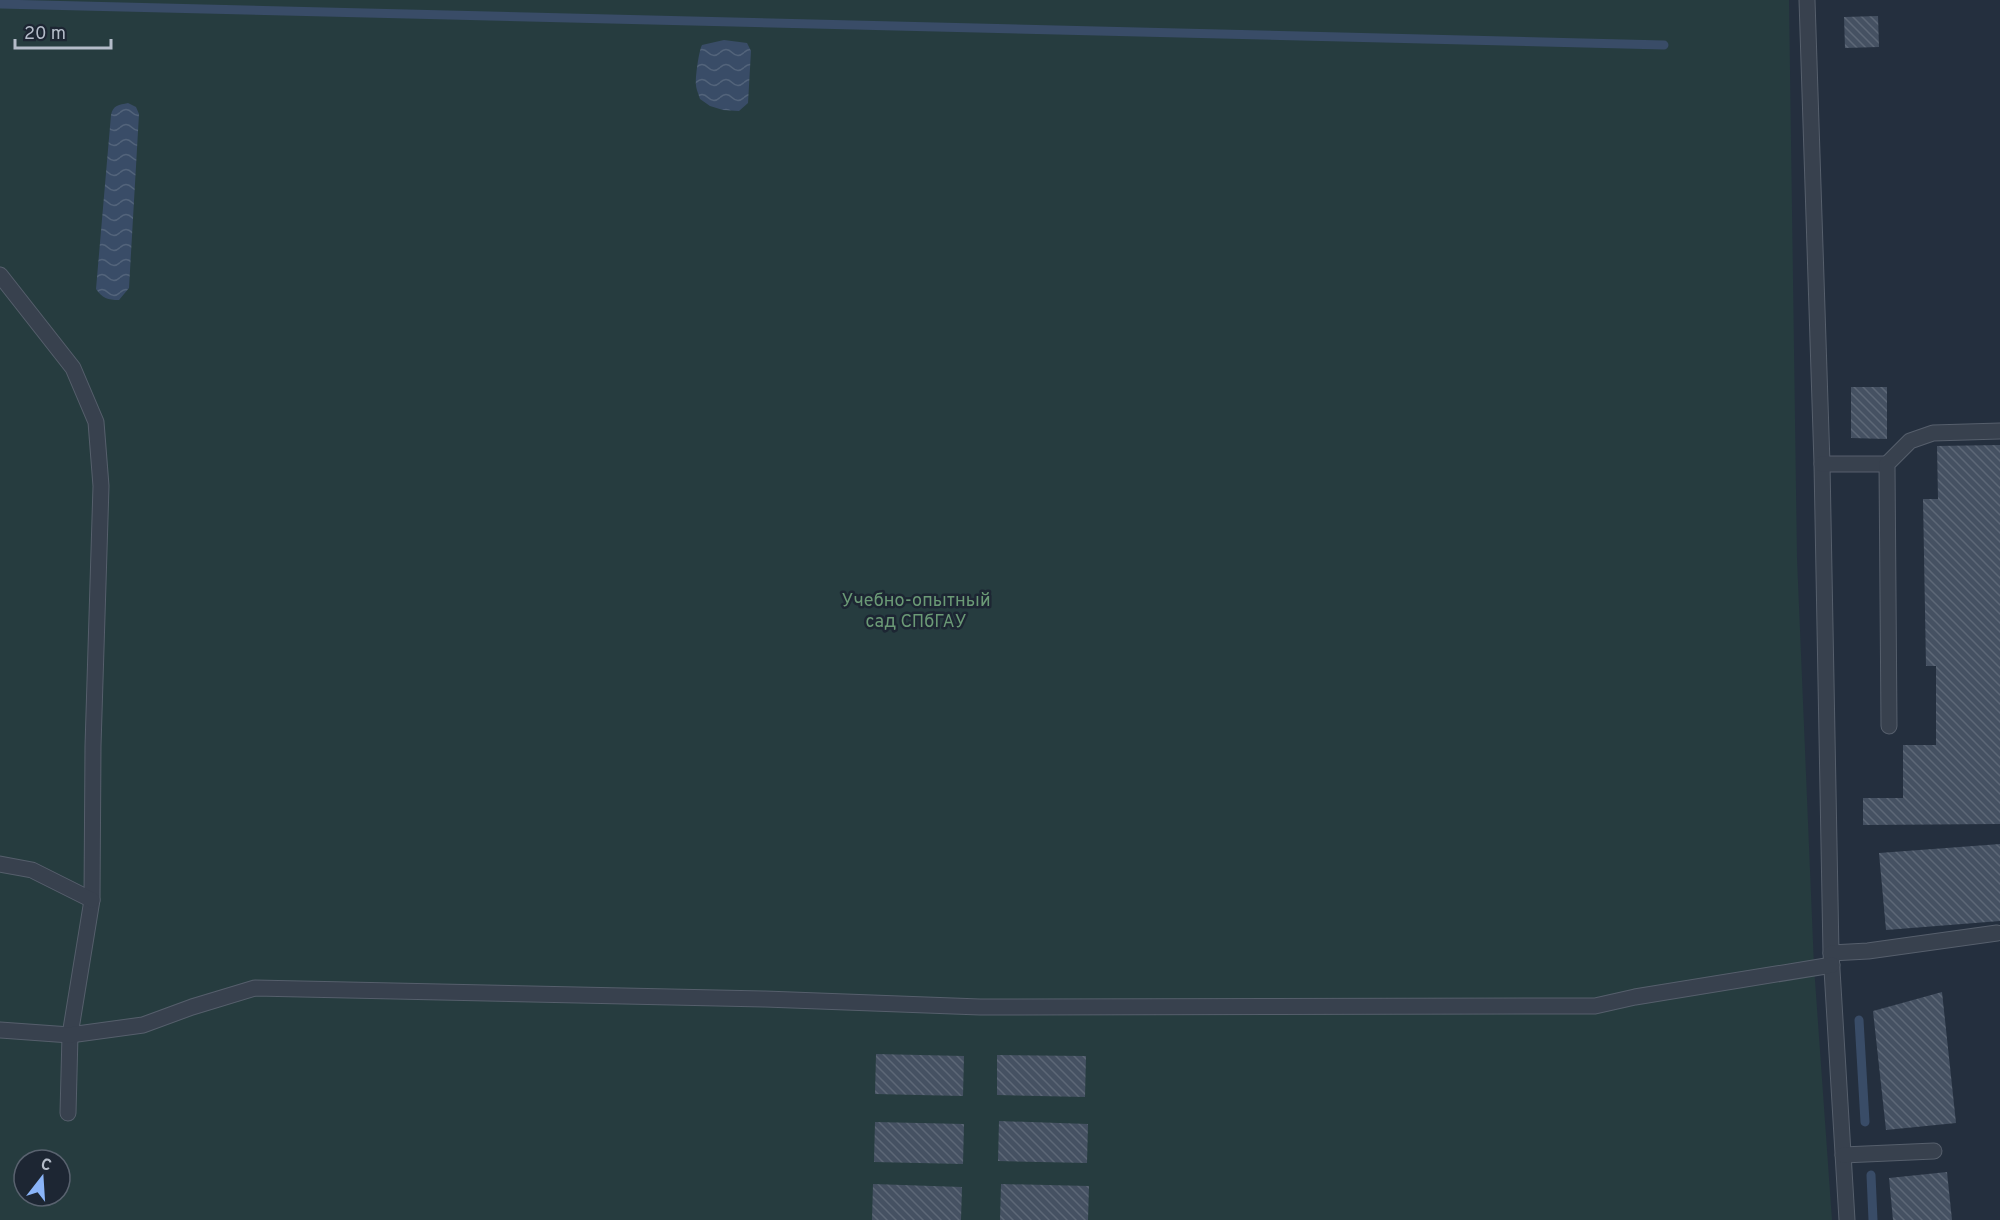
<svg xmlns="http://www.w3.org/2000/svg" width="2000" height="1220" font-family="Overpass,sans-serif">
<defs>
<pattern id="water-waves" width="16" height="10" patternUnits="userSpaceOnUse" patternTransform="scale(1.5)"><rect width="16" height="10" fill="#394c67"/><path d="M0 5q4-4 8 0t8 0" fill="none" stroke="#53647b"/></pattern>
<pattern id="building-back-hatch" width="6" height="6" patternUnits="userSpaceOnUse" patternTransform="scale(1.5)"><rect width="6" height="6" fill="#455162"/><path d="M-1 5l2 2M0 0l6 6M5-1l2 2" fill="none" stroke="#5d6877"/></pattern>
</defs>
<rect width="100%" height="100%" fill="#242f3e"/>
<path fill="#263c3f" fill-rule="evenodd" d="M 0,0 L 1789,0 L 1797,558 L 1814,966 L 1832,1220 L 0,1220 ZM 24,1160 L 60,1160 L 60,1196 L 24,1196 Z"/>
<g fill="url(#water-waves)">
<path d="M 724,40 L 747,43 L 751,51 L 748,103 L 739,111 L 723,110 L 710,106 L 700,99 C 699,95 696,89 696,85 C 695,78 699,50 702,45 Z"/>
<path d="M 128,103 L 136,107 L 139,114 L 129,288 L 119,300 C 108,300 102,298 96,289 L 111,115 C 113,105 119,105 128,103 Z"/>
</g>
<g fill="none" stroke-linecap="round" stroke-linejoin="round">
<g stroke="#394c67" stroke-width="9">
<polyline points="0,4 1664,45"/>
<polyline points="1859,1020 1865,1122"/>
<polyline points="1871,1175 1873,1220"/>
</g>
</g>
<g fill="url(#building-back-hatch)">
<polygon points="1878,16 1879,47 1845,48 1844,17"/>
<polygon points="1851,387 1887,387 1887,439 1851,438"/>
<polygon points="2000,445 2000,824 1863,825 1863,798 1903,798 1903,745 1936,745 1936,666 1926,666 1923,499 1938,499 1937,446"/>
<polygon points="2000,844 2000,921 1886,930 1879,853"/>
<polygon points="1942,992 1956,1123 1886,1130 1873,1011"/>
<polygon points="876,1054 964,1056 963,1096 875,1094"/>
<polygon points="997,1055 1086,1056 1085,1097 997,1095"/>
<polygon points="999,1121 1088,1124 1087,1163 998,1161"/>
<polygon points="875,1122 964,1124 963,1164 874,1162"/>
<polygon points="1947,1172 1952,1220 1893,1220 1889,1178"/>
<polygon points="873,1184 962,1187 961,1220 872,1220"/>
<polygon points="1001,1184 1089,1186 1088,1220 1000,1220"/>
</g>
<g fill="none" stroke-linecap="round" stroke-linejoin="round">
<g stroke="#565f6c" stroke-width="17">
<g id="lane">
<polyline points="1807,0 1822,464 1831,953 1847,1220"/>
<polyline points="0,275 73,368 96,422 101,486 93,746 92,900 70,1035 68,1113"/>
<polyline points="1822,464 1887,464"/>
<polyline points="1889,726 1887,464 1910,441 1933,433 2000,431"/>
<polyline points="0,864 32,870 92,900"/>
<polyline points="1831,953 1868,951 1997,933"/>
<polyline points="0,1030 70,1035 143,1025 192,1007 255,988 765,999 980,1007 1595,1006 1635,997 1832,965"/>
<polyline points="1843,1155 1934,1151"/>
</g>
</g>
<use href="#lane" stroke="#38414e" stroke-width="15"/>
</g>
<g text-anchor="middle" stroke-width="5" stroke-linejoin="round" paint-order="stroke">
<g font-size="18" fill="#6b9a76" stroke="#1d2633">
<text x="916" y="606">Учебно-опытный<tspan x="916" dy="21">сад СПбГАУ</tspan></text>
</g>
</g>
<g transform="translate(42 1178) rotate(17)"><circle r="28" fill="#1d2633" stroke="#59626f" stroke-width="1.5"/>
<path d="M0-4.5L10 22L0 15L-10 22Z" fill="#8ab4f8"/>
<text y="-9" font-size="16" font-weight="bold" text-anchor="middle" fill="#b4bcc9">С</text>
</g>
<path d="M15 39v9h96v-9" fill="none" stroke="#b4bcc9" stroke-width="3"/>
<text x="24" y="39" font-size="18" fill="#b4bcc9" stroke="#1d2633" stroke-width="4.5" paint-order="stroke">20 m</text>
</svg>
